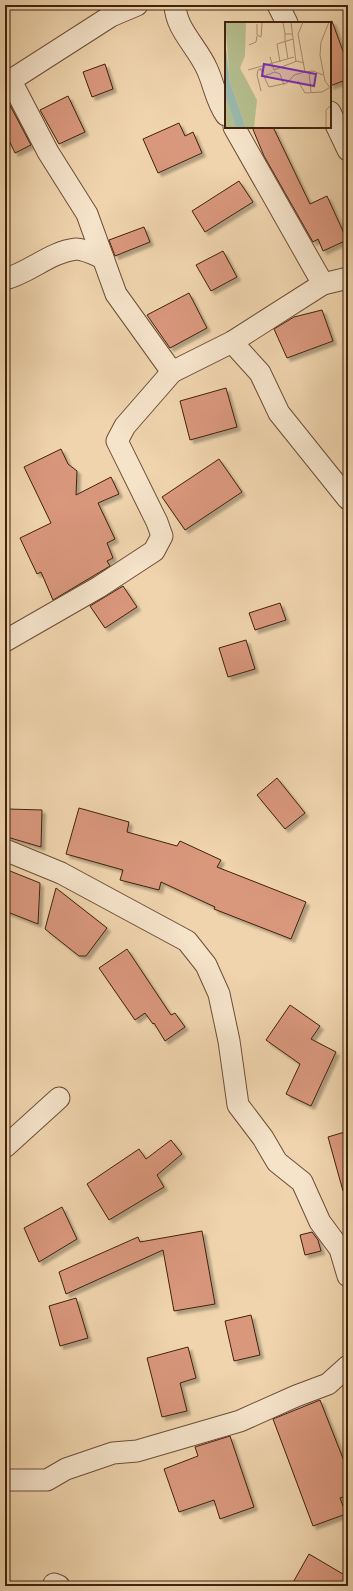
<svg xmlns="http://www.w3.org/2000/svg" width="353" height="1591" font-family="'Libre Bodoni',serif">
<defs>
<filter id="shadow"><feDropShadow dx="3.5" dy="3.5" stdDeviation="1" flood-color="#0004"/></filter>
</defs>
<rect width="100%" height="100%" fill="#efd4ad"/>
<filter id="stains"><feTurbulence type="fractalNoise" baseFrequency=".005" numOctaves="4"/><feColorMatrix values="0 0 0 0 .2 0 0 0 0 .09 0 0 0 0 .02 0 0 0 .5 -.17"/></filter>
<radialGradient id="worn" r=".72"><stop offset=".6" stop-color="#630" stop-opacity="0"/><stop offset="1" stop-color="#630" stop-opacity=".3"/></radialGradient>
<g fill="#d9977c" stroke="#40220f" filter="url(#shadow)">
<polygon points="332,21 348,65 348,79 330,86 330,22"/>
<polygon points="105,64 113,89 92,97 83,72"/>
<polygon points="5,96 31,145 15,153 5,132"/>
<polygon points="68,96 85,132 59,144 40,110"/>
<polygon points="179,123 185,136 193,132 202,153 158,173 143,139"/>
<polygon points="252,127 273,127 310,204 327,196 347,240 323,251 318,239 313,242 264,156"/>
<polygon points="239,181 253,202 205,232 192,211"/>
<polygon points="144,227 150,242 115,256 109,240"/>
<polygon points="223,251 237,277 211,291 196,265"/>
<polygon points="189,293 207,328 170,348 147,315"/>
<polygon points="322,310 333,341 287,358 274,329 294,317"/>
<polygon points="226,388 237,427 190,440 180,401"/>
<polygon points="61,449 68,464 77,471 76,495 111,477 119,494 98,503 115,539 107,543 113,558 107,561 110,566 53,600 41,572 37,574 20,538 51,523 24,467"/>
<polygon points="219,459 242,492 185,530 162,497"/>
<polygon points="123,586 137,607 105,628 90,606"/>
<polygon points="280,603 286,620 255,630 249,613"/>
<polygon points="246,640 255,669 228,677 219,648"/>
<polygon points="277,778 305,813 285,829 257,795"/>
<polygon points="79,808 129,822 127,832 177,846 180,841 221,860 217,867 306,902 291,939 214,909 215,907 161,882 159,890 120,880 123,870 66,854"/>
<polygon points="8,809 42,810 41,847 7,837"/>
<polygon points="5,869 40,883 38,924 5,911"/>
<polygon points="56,888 107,928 86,956 79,956 45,929"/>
<polygon points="127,949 171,1015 175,1013 185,1027 165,1041 154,1023 153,1024 145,1013 135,1020 99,968"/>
<polygon points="290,1005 320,1026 311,1039 336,1052 311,1106 286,1094 300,1064 266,1040"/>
<polygon points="348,1131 348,1190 343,1191 328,1137"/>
<polygon points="171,1140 182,1154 157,1175 164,1187 109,1220 87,1184 139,1149 146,1159"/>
<polygon points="62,1207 77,1239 39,1262 24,1228"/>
<polygon points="202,1231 215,1304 174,1311 163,1250 66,1294 59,1272 138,1237 140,1242"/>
<polygon points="312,1232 318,1240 321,1251 305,1255 300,1235"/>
<polygon points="76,1298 88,1338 60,1346 49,1306"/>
<polygon points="251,1315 260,1355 234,1361 225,1321"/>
<polygon points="188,1347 196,1378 180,1383 187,1411 162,1417 147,1358"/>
<polygon points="320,1400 344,1461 348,1459 348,1495 340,1498 346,1514 313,1526 273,1419"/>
<polygon points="230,1436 254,1507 220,1519 214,1500 179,1512 164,1469 198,1456 195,1447"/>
<polygon points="309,1554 348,1577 348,1586 291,1586"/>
</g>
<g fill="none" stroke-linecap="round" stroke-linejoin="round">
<g stroke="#6c4e36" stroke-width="23">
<g id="minor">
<path d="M 175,5 C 176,30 197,46 207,69 C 214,84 216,101 226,115"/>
<polyline points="278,5 287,23"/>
<polyline points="11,81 48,152 87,214 116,294 172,372"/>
<polyline points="5,84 111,16 137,5"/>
<polyline points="330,112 348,150"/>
<polyline points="234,127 323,284"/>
<path d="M 5,279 C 29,273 50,252 76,249 C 84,249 96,255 103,258"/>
<polyline points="232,342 260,373 279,413 348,499"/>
<polyline points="5,641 99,587 154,551 162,536 157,522 117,441 125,426 172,372 232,342 323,284 348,278"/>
<polyline points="5,850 61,873 187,941 206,965 219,994 229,1041 238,1105 263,1138 277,1162 302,1182 320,1222 340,1249 348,1276"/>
<polyline points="5,1147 59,1098"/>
<polyline points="5,1480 47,1480 66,1469 113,1453 137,1451 240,1421 296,1396 328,1384 348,1366"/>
<polyline points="54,1584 59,1586"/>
</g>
</g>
<use href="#minor" stroke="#f5e3ca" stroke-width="21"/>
</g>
<g transform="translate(225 22)">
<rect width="106" height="106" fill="#efd4ad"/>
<path d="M 0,0 L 21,0 L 20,34 L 15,46 L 32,78 L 29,106 L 21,106 L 5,60 ZM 0,72 L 2,77 L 11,106 L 0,106 Z" fill="#b5bd8d"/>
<path d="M 0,18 L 5,60 L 21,106 L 11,106 L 0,72 Z" fill="#9ab8ac"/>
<path fill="none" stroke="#a98d6e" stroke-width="1" d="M 58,0 L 60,12M 66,0 L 71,40M 78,0 L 73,12 L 80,50M 104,0 L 96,20 L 95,33 L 100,59 L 106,67M 32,2 L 32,13 L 36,15 L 37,1M 60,19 L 63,37M 60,19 L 60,12 L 68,12M 24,23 L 31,20 L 32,14M 45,35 L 49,48M 55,40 L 52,22 L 68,17M 35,46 L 44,65 L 62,61 L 69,53 L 80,50 L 88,49 L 98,53M 23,48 L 69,35M 49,48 L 72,39 L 79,41M 84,50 L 86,70M 39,54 L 50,50 L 55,52 L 59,63M 73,59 L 80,71 L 97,70 L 104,66M 36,69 L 32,53 L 33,48 L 37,47M 101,106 L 101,88 L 106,83"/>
<path fill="#7b2cbf" fill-opacity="0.15" stroke="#7b2cbf" stroke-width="2" d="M 39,42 L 91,52 L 89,64 L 37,54 Z"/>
<rect width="106" height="106" fill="none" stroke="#40220f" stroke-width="2"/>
</g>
<rect width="353" height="1591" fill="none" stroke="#efd4ad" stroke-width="20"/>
<rect x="6" y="6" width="341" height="1579" fill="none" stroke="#40220f" stroke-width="2"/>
<rect x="10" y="10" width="333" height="1571" fill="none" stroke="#40220f"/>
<rect width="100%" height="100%" filter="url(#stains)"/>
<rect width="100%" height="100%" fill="url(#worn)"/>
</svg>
